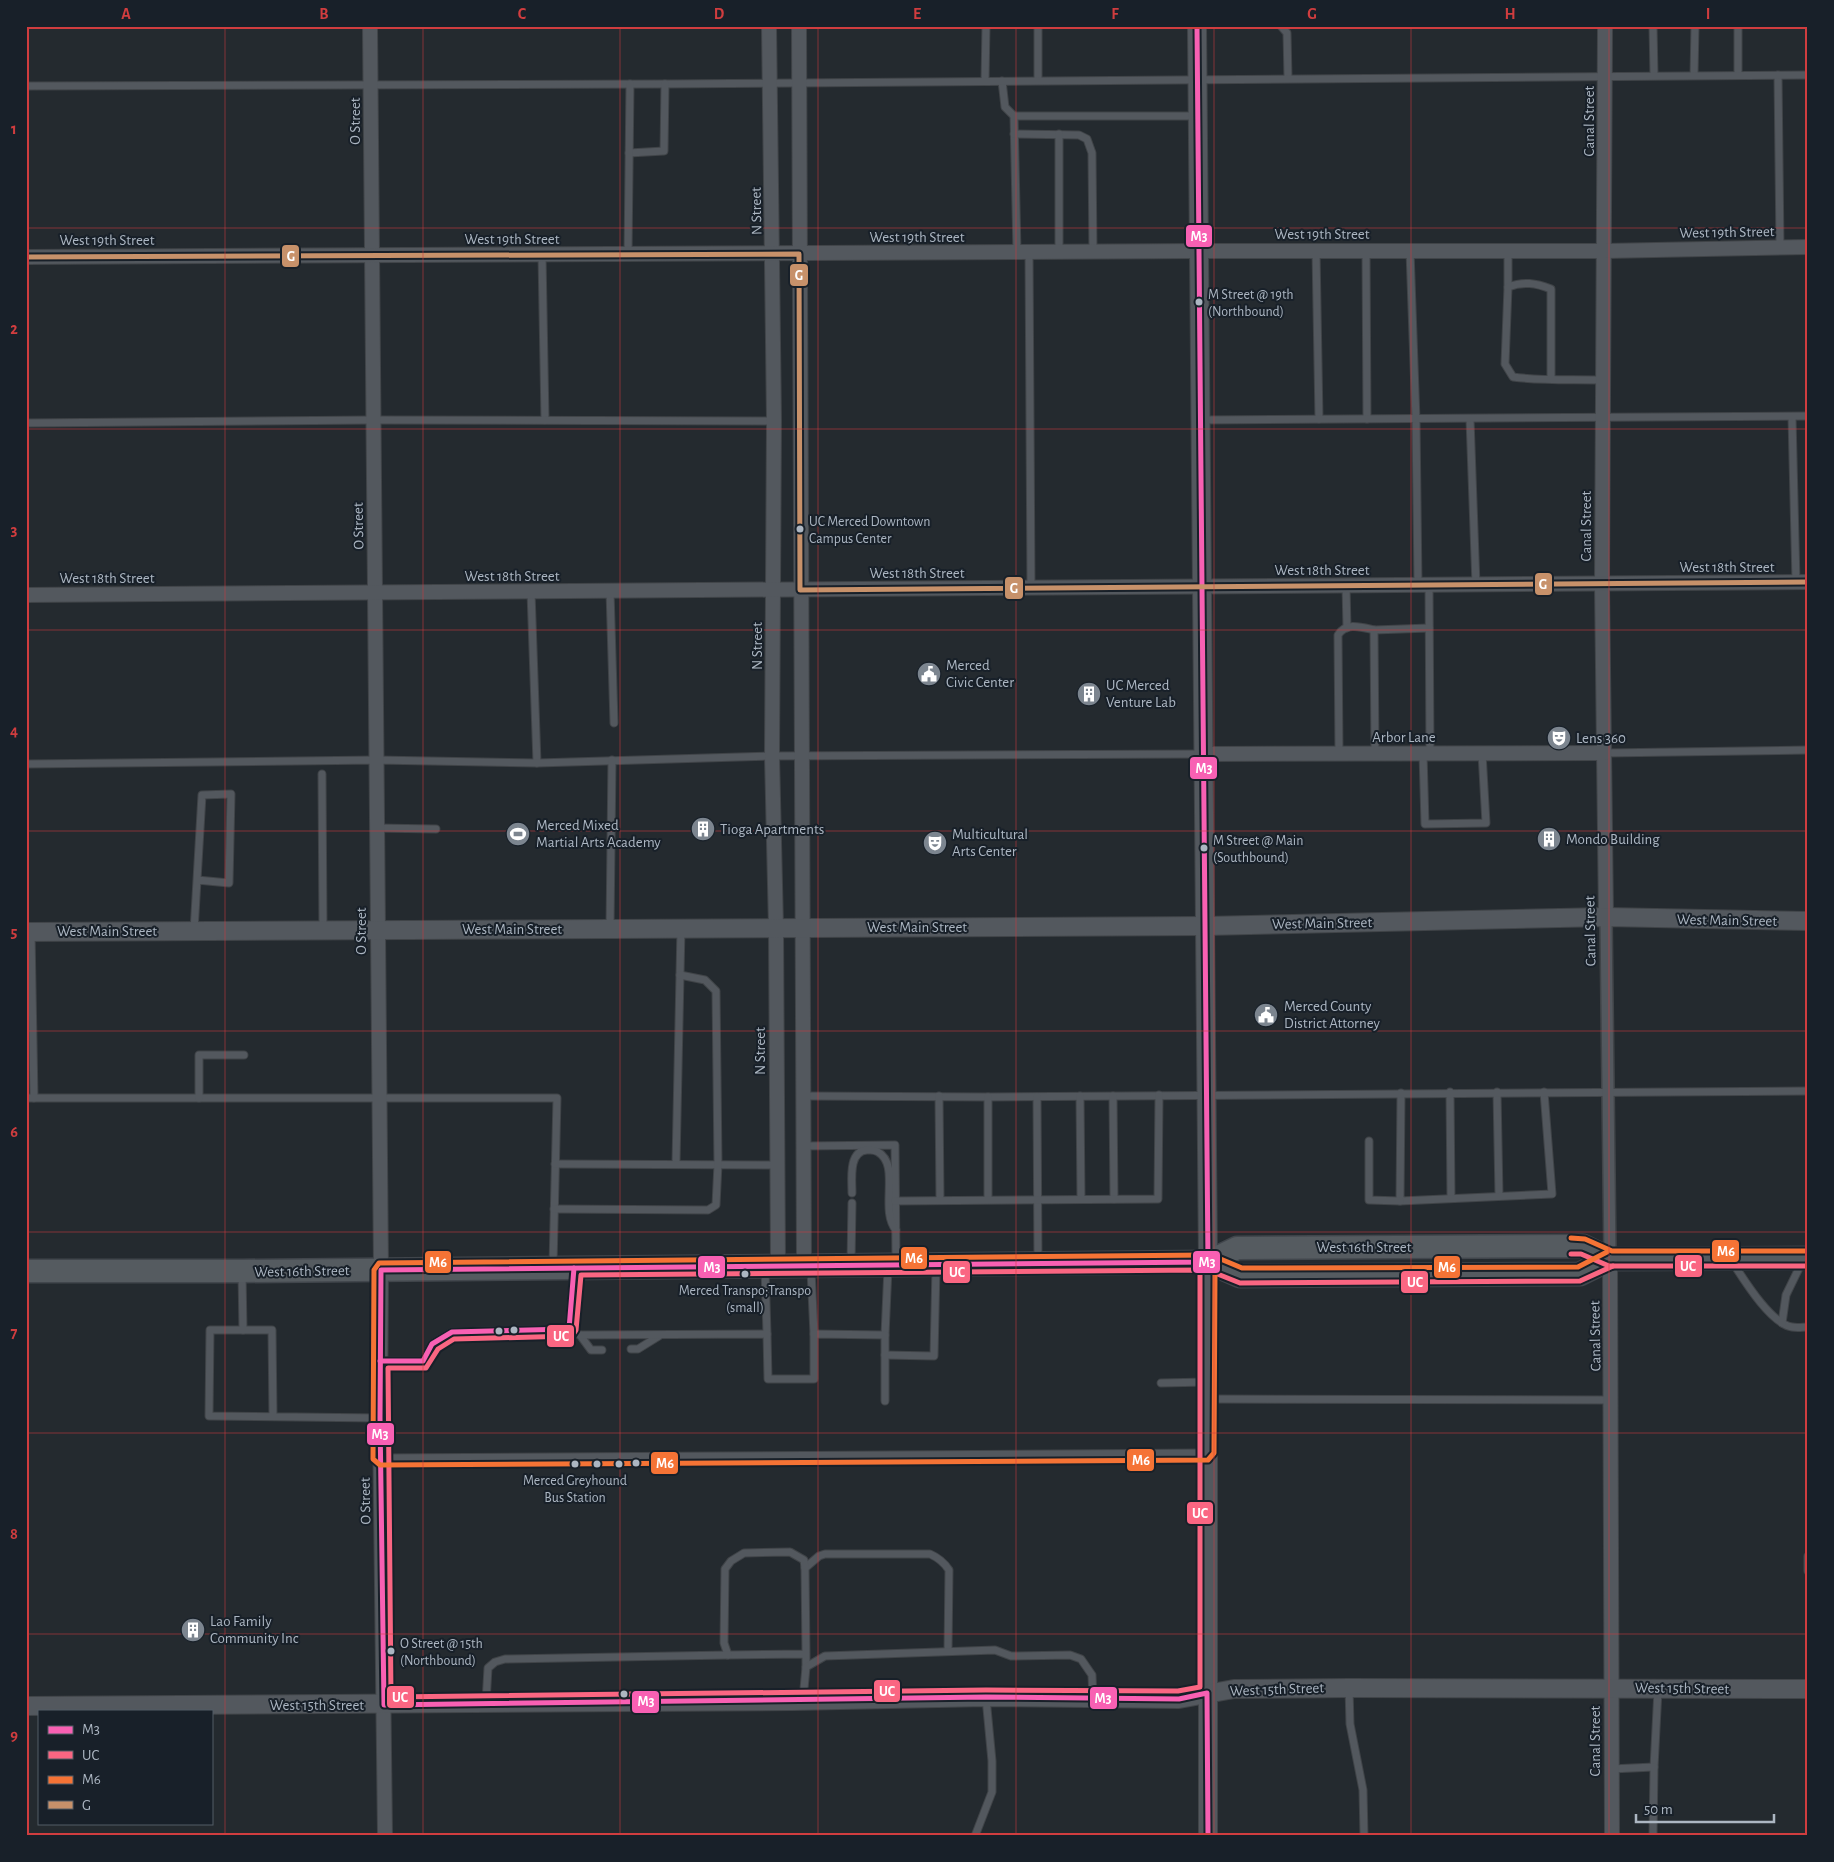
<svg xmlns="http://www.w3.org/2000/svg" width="1834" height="1862" font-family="'Alegreya Sans',sans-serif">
<rect width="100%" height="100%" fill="#242a2f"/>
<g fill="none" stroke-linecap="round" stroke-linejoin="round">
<g stroke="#404448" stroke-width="9">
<g id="service">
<polyline points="1281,26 1287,33 1288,78"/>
<polyline points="1653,26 1654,75"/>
<polyline points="1694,75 1695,26"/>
<polyline points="1738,75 1738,26"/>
<polyline points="1778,75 1780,248"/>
<polyline points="1038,80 1038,26"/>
<polyline points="985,81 986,26"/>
<polyline points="1002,81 1005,107 1014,116 1017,252"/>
<polyline points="26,86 665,84 1808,75"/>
<polyline points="1014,116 1198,116"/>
<polyline points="1014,134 1079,135 1087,139 1092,153 1093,252"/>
<polyline points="1059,134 1059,252"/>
<polyline points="629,153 664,151 665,84"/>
<polyline points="1316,251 1319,419"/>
<polyline points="1366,251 1367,419"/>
<polyline points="1410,251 1416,420 1418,585"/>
<polyline points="1508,251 1508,287"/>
<polyline points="1029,252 1031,588"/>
<polyline points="628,254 630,84"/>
<polyline points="542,255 545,420"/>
<path d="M 1551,378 L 1551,289 C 1536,283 1523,281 1508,287 L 1505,364 L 1513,377 C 1542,381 1573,379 1603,380"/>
<polyline points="1792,417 1796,582"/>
<polyline points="1470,419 1476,585"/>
<polyline points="1201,420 1808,416"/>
<polyline points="26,423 373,420 774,421"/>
<polyline points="1429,585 1430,753"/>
<polyline points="1346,586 1347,628"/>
<polyline points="610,591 614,723"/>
<polyline points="531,592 537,763"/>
<polyline points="1374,630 1429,628"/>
<polyline points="1423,753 1425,824 1486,823 1482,753"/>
<polyline points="1605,753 1808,750"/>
<path d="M 1339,754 L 1338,635 C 1346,622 1361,627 1374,630 L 1375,753"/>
<polyline points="26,764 377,760 537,763 772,756 1204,754"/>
<polyline points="322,774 323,930"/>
<polyline points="377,828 436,829"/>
<polyline points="610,928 612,760"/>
<polyline points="194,931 202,795 231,794 229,883 197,880"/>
<polyline points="31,932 34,1098"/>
<polyline points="1450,1092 1451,1198"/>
<polyline points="1497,1092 1499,1196"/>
<polyline points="1401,1093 1400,1201 1552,1194 1544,1092"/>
<polyline points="804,1096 988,1097 1808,1091"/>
<polyline points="939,1096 940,1199"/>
<polyline points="1080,1096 1081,1199"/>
<polyline points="1113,1096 1114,1199"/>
<polyline points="988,1097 988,1199"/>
<polyline points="1037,1097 1038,1262"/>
<polyline points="26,1098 557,1098 553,1265"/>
<polyline points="199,1098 199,1055 244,1055"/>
<polyline points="1369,1141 1369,1200 1400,1201"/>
<polyline points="804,1146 895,1145 896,1261"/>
<polyline points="676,1163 681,928"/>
<polyline points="555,1164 777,1165"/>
<path d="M 852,1193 C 852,1180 848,1151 867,1150 C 871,1150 873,1149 878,1152 C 901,1165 879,1210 896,1230"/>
<polyline points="895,1201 1158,1199 1159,1095"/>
<polyline points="554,1209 708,1210 716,1205 718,1164 716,991 705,980 680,975"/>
<polyline points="851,1263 852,1203"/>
<path d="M 1733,1263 C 1744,1280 1771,1324 1792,1327 C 1797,1328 1803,1327 1808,1327"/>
<polyline points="765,1269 767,1334"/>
<polyline points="811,1270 814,1334"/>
<polyline points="242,1273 243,1330"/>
<polyline points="1782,1323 1786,1295 1802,1262"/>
<polyline points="569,1329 574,1272"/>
<polyline points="580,1335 591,1350 602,1350"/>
<polyline points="885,1335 888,1268"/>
<polyline points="631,1349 638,1349 659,1336"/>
<polyline points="885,1355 934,1356 936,1267"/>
<polyline points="380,1361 423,1361 432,1344 452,1332 569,1329 580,1335 767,1334 768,1379 814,1379 814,1334 885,1335 885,1401"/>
<polyline points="1161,1383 1207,1382"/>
<polyline points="1210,1399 1611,1400"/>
<polyline points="273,1416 272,1330 210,1330 209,1416 380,1418"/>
<polyline points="380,1458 1207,1453"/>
<polyline points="1808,1556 1808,1571"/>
<path d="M 805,1568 L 819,1556 L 825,1554 L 930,1554 C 939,1558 944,1562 949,1570 L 948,1651"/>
<polyline points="806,1654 728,1655 724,1643 725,1569 731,1561 744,1553 790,1552 804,1560 805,1568 806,1654 806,1667"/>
<polyline points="1349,1688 1350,1724 1363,1790 1364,1836"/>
<polyline points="803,1700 806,1667 825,1656 995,1650 1011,1656 1070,1655 1081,1659 1092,1675 1093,1699"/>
<polyline points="486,1702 488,1668 495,1662 505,1659 728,1655"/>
<polyline points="1654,1767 1658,1690"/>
<polyline points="1611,1769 1654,1767 1653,1836"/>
<polyline points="975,1836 992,1792 992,1761 986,1698"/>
</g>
</g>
<g stroke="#404448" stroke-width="14">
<polyline id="pedestrian" points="1606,917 1610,1259"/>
</g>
<g stroke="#404448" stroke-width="16">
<g id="minor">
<polyline points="370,26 381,1270 380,1418 385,1836"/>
<polyline points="769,26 774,421 772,756 776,927 778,1265"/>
<polyline points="799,26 804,1265"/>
<polyline points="1605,26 1602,584 1606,917"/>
<polyline points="26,257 1199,251 1605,251 1808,247"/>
<polyline points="26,595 1808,582"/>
<polyline points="1204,754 1605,753"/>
<polyline points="1610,1259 1612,1836"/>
</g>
</g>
<g stroke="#404448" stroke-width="20">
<g id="tertiary">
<polyline points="1197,26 1208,1262 1208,1836"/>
<polyline points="26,932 1206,926 1606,917 1808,921"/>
<polyline points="26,1706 793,1701 986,1697 1179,1699 1234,1689 1349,1688 1808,1689"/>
</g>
</g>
<g stroke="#41464c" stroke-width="25">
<g id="primary">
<polyline points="1208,1262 1237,1248 1583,1246 1610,1259 1808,1258"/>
<polyline points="26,1271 242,1271 1208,1262 1240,1276 1580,1274 1610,1259"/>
</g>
</g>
<use href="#service" stroke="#53585e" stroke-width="7"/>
<use href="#pedestrian" stroke="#53585e" stroke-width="11"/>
<use href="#minor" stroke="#53585e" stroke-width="14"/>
<use href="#tertiary" stroke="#53585e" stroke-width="18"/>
<use href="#primary" stroke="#555b60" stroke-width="22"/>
<g stroke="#182029" stroke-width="9">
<g id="bus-1">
<polyline points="1197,26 1208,1262 381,1270 380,1418 384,1705 986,1697 1179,1699 1207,1693 1208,1836"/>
<polyline points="380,1361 423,1361 432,1344 452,1332 569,1329 574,1268"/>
</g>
</g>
<g stroke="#182029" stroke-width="9">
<g id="bus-2">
<polyline points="1571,1254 1581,1254 1609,1266 1808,1266"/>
<polygon points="1200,1270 1200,1687 1178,1691 986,1690 391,1697 388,1368 426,1368 438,1349 454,1339 572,1336 576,1330 581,1275"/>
<polyline points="1215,1273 1240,1283 1580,1281 1613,1266"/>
</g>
</g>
<g stroke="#182029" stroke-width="9">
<g id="bus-3">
<polyline points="1571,1238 1585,1239 1612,1251 1808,1251"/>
<polyline points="1208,1255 379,1263 374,1270 373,1459 380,1465 1208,1460 1214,1453 1215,1273"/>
<polyline points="1211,1255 1242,1268 1578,1267 1607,1252"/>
</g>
</g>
<g stroke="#182029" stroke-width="9">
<polyline id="bus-4" points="26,257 799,254 800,590 1808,582"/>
</g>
<use href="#bus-1" stroke="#f860b3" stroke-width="5"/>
<use href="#bus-2" stroke="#fa6682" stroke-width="5"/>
<use href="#bus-3" stroke="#f57335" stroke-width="5"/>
<use href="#bus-4" stroke="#c7916a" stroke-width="5"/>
</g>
<path fill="none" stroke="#d03d3f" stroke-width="1" stroke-opacity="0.55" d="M 225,26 L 225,1836M 423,26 L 423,1836M 620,26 L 620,1836M 818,26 L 818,1836M 1016,26 L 1016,1836M 1214,26 L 1214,1836M 1411,26 L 1411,1836M 1609,26 L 1609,1836M 26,228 L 1808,228M 26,429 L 1808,429M 26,630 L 1808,630M 26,831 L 1808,831M 26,1031 L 1808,1031M 26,1232 L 1808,1232M 26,1433 L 1808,1433M 26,1634 L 1808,1634"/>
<defs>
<g id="civic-disc" transform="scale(1.25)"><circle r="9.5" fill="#7c858f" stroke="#182029"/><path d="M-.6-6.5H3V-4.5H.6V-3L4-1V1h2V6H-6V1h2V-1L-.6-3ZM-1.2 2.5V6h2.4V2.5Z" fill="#fff"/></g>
<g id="building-disc" transform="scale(1.25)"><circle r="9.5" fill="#7c858f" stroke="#182029"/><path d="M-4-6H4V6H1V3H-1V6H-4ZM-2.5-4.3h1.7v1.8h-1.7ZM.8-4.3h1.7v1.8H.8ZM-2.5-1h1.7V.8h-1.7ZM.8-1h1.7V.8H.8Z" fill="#fff"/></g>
<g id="theatre-disc" transform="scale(1.25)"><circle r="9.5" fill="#7c858f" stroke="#182029"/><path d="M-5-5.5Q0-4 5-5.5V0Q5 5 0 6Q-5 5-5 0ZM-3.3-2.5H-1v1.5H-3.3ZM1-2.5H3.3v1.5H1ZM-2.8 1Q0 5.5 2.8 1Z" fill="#fff"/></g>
<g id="stadium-disc" transform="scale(1.25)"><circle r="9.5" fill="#7c858f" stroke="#182029"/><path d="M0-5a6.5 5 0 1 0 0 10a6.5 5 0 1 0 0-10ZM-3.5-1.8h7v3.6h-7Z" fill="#fff"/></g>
</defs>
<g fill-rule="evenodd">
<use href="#civic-disc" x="929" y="674"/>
<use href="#building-disc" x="1089" y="694"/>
<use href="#theatre-disc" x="1559" y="738"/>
<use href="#building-disc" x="703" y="829"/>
<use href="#stadium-disc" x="518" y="834"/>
<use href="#building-disc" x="1549" y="839"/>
<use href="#theatre-disc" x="935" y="843"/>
<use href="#civic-disc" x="1266" y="1015"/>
<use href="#building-disc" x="193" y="1630"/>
</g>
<g fill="#acb6c2" stroke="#182029" stroke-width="2">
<circle cx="1199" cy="302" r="4.5"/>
<circle cx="800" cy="529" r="4.5"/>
<circle cx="1204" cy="848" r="4.5"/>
<circle cx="745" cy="1274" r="4.5"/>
<circle cx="514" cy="1330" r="4.5"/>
<circle cx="499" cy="1331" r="4.5"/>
<circle cx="636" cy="1463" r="4.5"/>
<circle cx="575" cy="1464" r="4.5"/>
<circle cx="597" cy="1464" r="4.5"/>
<circle cx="619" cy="1464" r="4.5"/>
<circle cx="391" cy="1651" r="4.5"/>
<circle cx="624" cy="1694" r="4.5"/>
</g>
<g text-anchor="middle" stroke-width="4" stroke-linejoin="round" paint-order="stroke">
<g font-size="14" fill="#acb6c2" stroke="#182029" text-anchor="start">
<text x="1208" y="299">M Street @ 19th<tspan x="1208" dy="17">(Northbound)</tspan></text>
<text x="809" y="526">UC Merced Downtown<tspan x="809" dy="17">Campus Center</tspan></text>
<text x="1213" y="845">M Street @ Main<tspan x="1213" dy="17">(Southbound)</tspan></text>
<text x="745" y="1295" text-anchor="middle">Merced Transpo;Transpo<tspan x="745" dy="17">(small)</tspan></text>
<text x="575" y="1485" text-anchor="middle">Merced Greyhound<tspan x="575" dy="17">Bus Station</tspan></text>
<text x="400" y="1648">O Street @ 15th<tspan x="400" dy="17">(Northbound)</tspan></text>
</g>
<g font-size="15" fill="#acb6c2" stroke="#182029">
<text transform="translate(355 121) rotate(-90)" y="5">O Street</text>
<text transform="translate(1589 121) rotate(-90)" y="5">Canal Street</text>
<text transform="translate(756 211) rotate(-91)" y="5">N Street</text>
<text transform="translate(1727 232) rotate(-1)" y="5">West 19th Street</text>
<text x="1322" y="239">West 19th Street</text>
<text x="917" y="242">West 19th Street</text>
<text x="512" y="244">West 19th Street</text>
<text x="107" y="245">West 19th Street</text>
<text transform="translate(358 526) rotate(-91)" y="5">O Street</text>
<text transform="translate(1586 526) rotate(-90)" y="5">Canal Street</text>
<text x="1727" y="572">West 18th Street</text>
<text x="1322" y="575">West 18th Street</text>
<text x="917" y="578">West 18th Street</text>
<text x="512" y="581">West 18th Street</text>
<text x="107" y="583">West 18th Street</text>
<text transform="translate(757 646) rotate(-90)" y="5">N Street</text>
<text x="1404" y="742">Arbor Lane</text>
<text transform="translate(1727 920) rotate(1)" y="5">West Main Street</text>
<text transform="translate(1322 923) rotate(-1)" y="5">West Main Street</text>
<text x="917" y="932">West Main Street</text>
<text x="512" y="934">West Main Street</text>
<text x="107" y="936">West Main Street</text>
<text transform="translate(361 931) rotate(-90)" y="5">O Street</text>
<text transform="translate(1590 931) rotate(-91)" y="5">Canal Street</text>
<text transform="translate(760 1051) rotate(-90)" y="5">N Street</text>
<text x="1364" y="1252">West 16th Street</text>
<text transform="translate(302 1271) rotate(-1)" y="5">West 16th Street</text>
<text transform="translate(1595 1336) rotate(-91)" y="5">Canal Street</text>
<text transform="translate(365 1501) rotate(-91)" y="5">O Street</text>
<text transform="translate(1682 1688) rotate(1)" y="5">West 15th Street</text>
<text transform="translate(1277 1689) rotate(-2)" y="5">West 15th Street</text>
<text x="317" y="1710">West 15th Street</text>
<text transform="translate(1595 1741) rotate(-90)" y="5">Canal Street</text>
</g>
<g font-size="15" fill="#acb6c2" stroke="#182029" text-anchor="start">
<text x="946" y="670">Merced<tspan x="946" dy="17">Civic Center</tspan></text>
<text x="1106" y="690">UC Merced<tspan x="1106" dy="17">Venture Lab</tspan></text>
<text x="1576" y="743">Lens 360</text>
<text x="536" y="830">Merced Mixed<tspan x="536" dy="17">Martial Arts Academy</tspan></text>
<text x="720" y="834">Tioga Apartments</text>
<text x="952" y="839">Multicultural<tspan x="952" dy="17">Arts Center</tspan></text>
<text x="1566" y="844">Mondo Building</text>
<text x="1284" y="1011">Merced County<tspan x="1284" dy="17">District Attorney</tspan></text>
<text x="210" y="1626">Lao Family<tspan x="210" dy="17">Community Inc</tspan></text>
</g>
</g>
<g stroke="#182029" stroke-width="2">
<rect x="1185" y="224" width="28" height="24" rx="5" fill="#f860b3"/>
<rect x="281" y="244" width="19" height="24" rx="5" fill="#c7916a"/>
<rect x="789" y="263" width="20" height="24" rx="5" fill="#c7916a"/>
<rect x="1534" y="572" width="19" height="24" rx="5" fill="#c7916a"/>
<rect x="1004" y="576" width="20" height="24" rx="5" fill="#c7916a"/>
<rect x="1189" y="756" width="29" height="24" rx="5" fill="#f860b3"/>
<rect x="1711" y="1239" width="29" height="24" rx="5" fill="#f57335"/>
<rect x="900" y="1246" width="28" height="24" rx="5" fill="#f57335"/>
<rect x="1192" y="1250" width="29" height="24" rx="5" fill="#f860b3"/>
<rect x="424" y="1250" width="28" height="24" rx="5" fill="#f57335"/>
<rect x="1674" y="1254" width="29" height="24" rx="5" fill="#fa6682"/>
<rect x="697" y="1255" width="29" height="24" rx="5" fill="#f860b3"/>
<rect x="1433" y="1255" width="28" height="24" rx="5" fill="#f57335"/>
<rect x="942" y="1260" width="29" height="24" rx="5" fill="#fa6682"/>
<rect x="1400" y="1270" width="29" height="24" rx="5" fill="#fa6682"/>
<rect x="546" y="1324" width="29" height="24" rx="5" fill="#fa6682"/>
<rect x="366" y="1422" width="29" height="24" rx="5" fill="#f860b3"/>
<rect x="1126" y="1448" width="29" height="24" rx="5" fill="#f57335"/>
<rect x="650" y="1451" width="29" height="24" rx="5" fill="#f57335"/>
<rect x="1186" y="1501" width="28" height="24" rx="5" fill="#fa6682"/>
<rect x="873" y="1679" width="28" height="24" rx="5" fill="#fa6682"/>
<rect x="386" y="1685" width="29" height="24" rx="5" fill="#fa6682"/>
<rect x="1089" y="1686" width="29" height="24" rx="5" fill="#f860b3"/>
<rect x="631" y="1690" width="29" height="24" rx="5" fill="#f860b3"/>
</g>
<g font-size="14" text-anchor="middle" font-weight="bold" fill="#fff">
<text x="1199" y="241">M3</text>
<text x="291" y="261">G</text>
<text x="799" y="280">G</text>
<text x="1543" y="589">G</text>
<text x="1014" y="593">G</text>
<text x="1204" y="773">M3</text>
<text x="1726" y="1256">M6</text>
<text x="914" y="1263">M6</text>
<text x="1207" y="1267">M3</text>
<text x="438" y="1267">M6</text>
<text x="1688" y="1271">UC</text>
<text x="712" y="1272">M3</text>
<text x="1447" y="1272">M6</text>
<text x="957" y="1277">UC</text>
<text x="1415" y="1287">UC</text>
<text x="561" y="1341">UC</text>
<text x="380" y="1439">M3</text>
<text x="1141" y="1465">M6</text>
<text x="665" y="1468">M6</text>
<text x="1200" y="1518">UC</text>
<text x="887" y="1696">UC</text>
<text x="400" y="1702">UC</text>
<text x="1103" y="1703">M3</text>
<text x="646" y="1706">M3</text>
</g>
<rect width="1834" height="1862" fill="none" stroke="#182029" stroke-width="55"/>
<rect x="38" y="1710" width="175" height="115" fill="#182029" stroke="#535c66"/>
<rect x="48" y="1726" width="25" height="8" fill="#f860b3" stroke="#535c66"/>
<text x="82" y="1734" font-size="15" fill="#acb6c2">M3</text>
<rect x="48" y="1751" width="25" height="8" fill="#fa6682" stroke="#535c66"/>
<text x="82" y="1760" font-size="15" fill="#acb6c2">UC</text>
<rect x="48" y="1776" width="25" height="8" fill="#f57335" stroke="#535c66"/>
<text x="82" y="1784" font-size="15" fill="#acb6c2">M6</text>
<rect x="48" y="1801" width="25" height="8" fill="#c7916a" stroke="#535c66"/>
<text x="82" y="1810" font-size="15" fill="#acb6c2">G</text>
<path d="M1636 1814v8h138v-8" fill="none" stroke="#acb6c2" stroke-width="2.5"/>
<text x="1644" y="1814" font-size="15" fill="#acb6c2" stroke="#182029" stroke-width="4" paint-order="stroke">50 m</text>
<rect x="28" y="28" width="1778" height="1806" fill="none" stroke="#d03d3f" stroke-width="2"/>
<g font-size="16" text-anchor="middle" font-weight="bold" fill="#d03d3f">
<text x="126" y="19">A</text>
<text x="324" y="19">B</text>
<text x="522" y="19">C</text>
<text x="719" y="19">D</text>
<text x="917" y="19">E</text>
<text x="1115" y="19">F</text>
<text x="1312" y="19">G</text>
<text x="1510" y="19">H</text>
<text x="1708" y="19">I</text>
<text x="14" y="134">1</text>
<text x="14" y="334">2</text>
<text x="14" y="535">3</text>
<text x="14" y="736">4</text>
<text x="14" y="937">5</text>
<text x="14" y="1137">6</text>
<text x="14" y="1338">7</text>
<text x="14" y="1539">8</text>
<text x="14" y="1740">9</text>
</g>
</svg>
